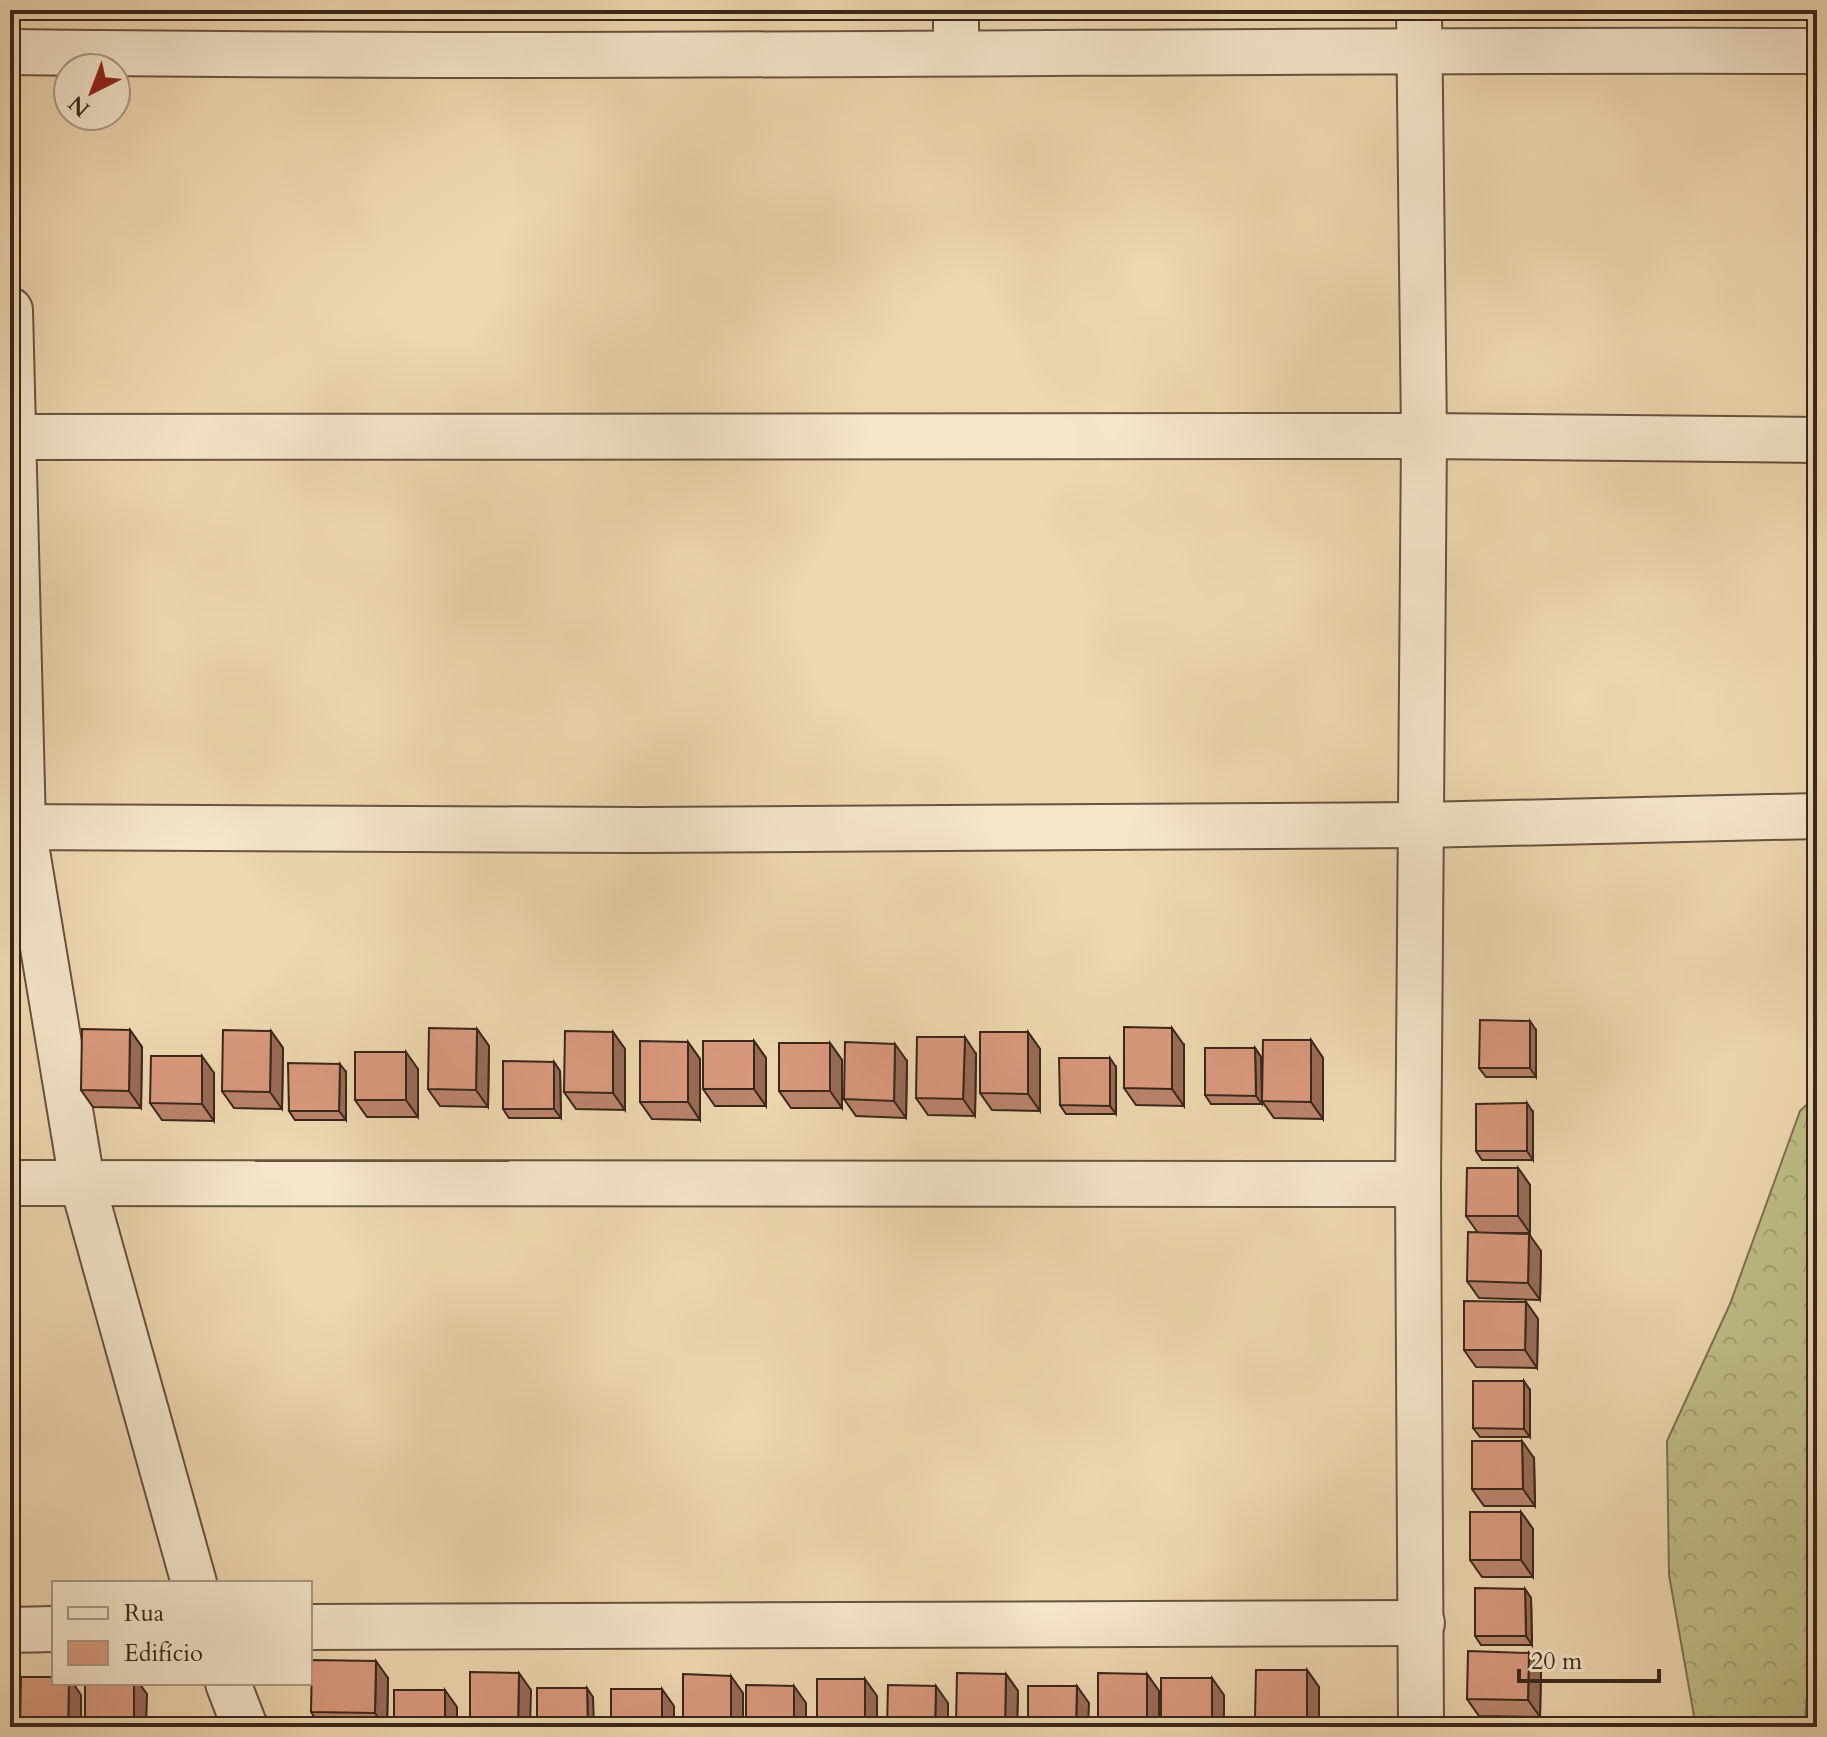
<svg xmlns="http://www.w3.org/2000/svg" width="1827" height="1737" font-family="Cardo,serif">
<defs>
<pattern id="forest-crowns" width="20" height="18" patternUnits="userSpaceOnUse" patternTransform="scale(2)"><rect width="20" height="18" fill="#bfbd86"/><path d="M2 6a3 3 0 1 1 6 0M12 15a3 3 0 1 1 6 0" fill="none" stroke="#a5a273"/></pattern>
<pattern id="water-waves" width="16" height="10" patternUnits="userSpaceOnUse" patternTransform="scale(2)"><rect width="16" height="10" fill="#99baab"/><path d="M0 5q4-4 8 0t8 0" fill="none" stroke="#7e978a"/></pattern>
</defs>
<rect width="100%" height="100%" fill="#eed7af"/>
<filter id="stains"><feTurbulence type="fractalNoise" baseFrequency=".0025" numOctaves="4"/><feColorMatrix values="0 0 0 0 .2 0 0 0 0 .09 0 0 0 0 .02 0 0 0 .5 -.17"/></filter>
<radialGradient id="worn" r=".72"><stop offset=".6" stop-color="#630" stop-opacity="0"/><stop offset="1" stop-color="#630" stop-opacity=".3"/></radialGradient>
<polygon fill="url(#forest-crowns)" stroke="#7c7251" stroke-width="2" points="1817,1095 1817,1727 1696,1727 1669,1575 1667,1441 1730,1304 1800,1111"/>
<polygon fill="url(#water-waves)" stroke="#727f72" stroke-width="2" points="1817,1594 1817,1727 1804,1727"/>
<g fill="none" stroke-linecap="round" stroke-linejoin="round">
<g stroke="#665341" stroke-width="48">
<g id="minor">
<polyline points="1419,10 1424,436 1418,1184 1421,1727"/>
<path d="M 10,52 C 612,60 1215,49 1817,51"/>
<polyline points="956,53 956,10"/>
<polyline points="10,310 23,827 82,1182 194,1583"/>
<polyline points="10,437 1424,436 1817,440"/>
<polyline points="10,827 639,830 1421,825 1817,816"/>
<polyline points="10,1183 1418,1184"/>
<polyline points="310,1627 1422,1623"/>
<polyline points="10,1630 54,1629"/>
<polyline points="228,1683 245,1727"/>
</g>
</g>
<use href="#minor" stroke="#f4e5cb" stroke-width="44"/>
</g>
<g fill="#bb846c" stroke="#38271c" stroke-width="2">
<polygon points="477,1029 489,1046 488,1107 440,1106 428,1089"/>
<polygon points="130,1030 142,1047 141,1108 93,1107 81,1090"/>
<polygon points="1536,1030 1536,1077 1486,1077 1479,1068"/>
<polygon points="271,1031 283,1048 282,1109 234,1108 222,1091"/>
<polygon points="613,1032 625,1049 625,1110 576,1109 564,1092"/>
<polygon points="1028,1032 1040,1049 1040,1111 992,1110 980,1093"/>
<polygon points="1311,1040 1323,1058 1323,1119 1274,1118 1262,1101"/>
<polygon points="754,1041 766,1058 766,1106 715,1106 703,1089"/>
<polygon points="688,1042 700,1059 700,1120 652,1119 640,1102"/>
<polygon points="830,1043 842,1060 842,1108 791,1108 779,1091"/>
<polygon points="1184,1045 1184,1106 1136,1105 1124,1088"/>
<polygon points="1255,1048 1261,1057 1262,1104 1211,1104 1205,1095"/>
<polygon points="976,1054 975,1116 928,1115 916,1098"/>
<polygon points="907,1061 906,1118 856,1116 844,1099"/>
<polygon points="554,1062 560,1071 561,1118 509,1118 503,1109"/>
<polygon points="1116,1067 1116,1114 1066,1114 1060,1105"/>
<polygon points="418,1069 418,1117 367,1117 355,1100"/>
<polygon points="346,1072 346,1120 295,1120 289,1111"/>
<polygon points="214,1073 214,1121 162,1120 150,1103"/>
<polygon points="1533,1112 1533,1160 1482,1160 1476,1151"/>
<polygon points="1518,1168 1530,1185 1530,1233 1482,1233 1541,1251 1540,1300 1479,1298 1467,1281 1478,1233 1466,1216"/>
<polygon points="1526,1302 1538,1319 1537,1368 1476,1367 1464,1350"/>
<polygon points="1530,1390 1530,1437 1480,1437 1473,1428"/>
<polygon points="1534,1458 1535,1506 1484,1506 1472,1489"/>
<polygon points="1521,1512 1533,1529 1533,1577 1482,1577 1470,1560"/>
<polygon points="1525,1589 1531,1598 1532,1645 1481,1645 1475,1636"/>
<polygon points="1529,1653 1541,1670 1540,1717 1479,1716 1467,1699"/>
<polygon points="1307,1670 1319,1687 1319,1727 1262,1727 1255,1717"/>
<polygon points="1006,1674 1018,1691 1017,1727 959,1727 956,1724"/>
<polygon points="1147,1674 1159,1691 1159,1727 1100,1727 1098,1723"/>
<polygon points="388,1678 387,1727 321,1727 311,1712"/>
</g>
<g fill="#996b58" stroke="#38271c" stroke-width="2">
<polygon points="1530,1021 1536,1030 1536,1077 1530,1068"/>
<polygon points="1172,1028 1184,1045 1184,1106 1172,1089"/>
<polygon points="477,1029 489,1046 488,1107 476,1090"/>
<polygon points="130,1030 142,1047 141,1108 129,1091"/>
<polygon points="271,1031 283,1048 282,1109 270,1092"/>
<polygon points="613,1032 625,1049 625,1110 613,1093"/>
<polygon points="1028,1032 1040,1049 1040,1111 1028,1094"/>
<polygon points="965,1037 976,1054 975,1116 963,1099"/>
<polygon points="1311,1040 1323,1058 1323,1119 1311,1102"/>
<polygon points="754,1041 766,1058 766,1106 754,1089"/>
<polygon points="688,1042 700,1059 700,1120 688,1102"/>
<polygon points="830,1043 842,1060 842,1108 830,1091"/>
<polygon points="895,1044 907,1061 906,1118 894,1101"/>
<polygon points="1255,1048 1261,1057 1262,1104 1256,1096"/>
<polygon points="406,1052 418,1069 418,1117 406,1100"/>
<polygon points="202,1056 214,1073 214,1121 202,1104"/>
<polygon points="1110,1058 1116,1067 1116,1114 1110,1106"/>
<polygon points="554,1062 560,1071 561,1118 554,1109"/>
<polygon points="340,1064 346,1072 346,1120 339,1111"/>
<polygon points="1527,1103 1533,1112 1533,1160 1527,1151"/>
<polygon points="1518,1168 1530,1185 1530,1233 1518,1216"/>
<polygon points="1529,1234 1541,1251 1540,1300 1528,1283"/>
<polygon points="1526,1302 1538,1319 1537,1368 1525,1350"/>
<polygon points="1524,1381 1530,1390 1530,1437 1524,1429"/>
<polygon points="1522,1441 1534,1458 1535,1506 1523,1489"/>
<polygon points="1521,1512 1533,1529 1533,1577 1521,1560"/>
<polygon points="1525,1589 1531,1598 1532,1645 1526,1636"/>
<polygon points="1529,1653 1541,1670 1540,1717 1528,1700"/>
<polygon points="376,1661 388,1678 387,1727 384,1727 375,1713"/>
<polygon points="1307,1670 1319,1687 1319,1727 1313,1727 1307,1718"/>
<polygon points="519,1673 531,1690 530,1727 518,1727"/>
<polygon points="1006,1674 1018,1691 1017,1727 1007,1727 1005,1724"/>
<polygon points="1147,1674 1159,1691 1159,1727 1149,1727 1147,1724"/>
<polygon points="731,1676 743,1693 743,1727 731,1727"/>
<polygon points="1212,1678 1224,1695 1224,1727 1212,1727"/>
<polygon points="865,1679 877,1696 877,1727 865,1727"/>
<polygon points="69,1683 73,1683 81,1695 81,1727 68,1727"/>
<polygon points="134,1683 139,1683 147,1694 146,1727 134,1727"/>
<polygon points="794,1686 806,1703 806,1727 794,1727"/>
<polygon points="936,1686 948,1703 948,1727 935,1727"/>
<polygon points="1077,1686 1089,1703 1088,1727 1076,1727"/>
<polygon points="587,1688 593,1697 594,1727 588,1727"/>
<polygon points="662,1689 674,1706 674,1727 662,1727"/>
<polygon points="445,1690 457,1707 457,1727 445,1727"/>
<polygon points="10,1703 12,1706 12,1727 10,1727"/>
</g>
<g fill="#da997d" stroke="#38271c" stroke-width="2">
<polygon points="1480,1020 1530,1021 1530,1068 1479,1068"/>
<polygon points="1124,1027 1172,1028 1172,1089 1124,1088"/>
<polygon points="429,1028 477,1029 476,1090 428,1089"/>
<polygon points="82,1029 130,1030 129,1091 81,1090"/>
<polygon points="223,1030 271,1031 270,1092 222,1091"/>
<polygon points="565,1031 613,1032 613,1093 564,1092"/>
<polygon points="980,1032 1028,1032 1028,1094 980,1093"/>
<polygon points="917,1037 965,1037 963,1099 916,1098"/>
<polygon points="1263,1040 1311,1040 1311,1102 1262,1101"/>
<polygon points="640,1041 688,1042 688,1102 640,1102"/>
<rect x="703" y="1041" width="51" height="48"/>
<polygon points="845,1042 895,1044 894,1101 844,1099"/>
<rect x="779" y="1043" width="51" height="48"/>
<polygon points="1205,1048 1255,1048 1256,1096 1205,1095"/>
<rect x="355" y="1052" width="51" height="48"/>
<polygon points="151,1056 202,1056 202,1104 150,1103"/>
<polygon points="1059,1058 1110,1058 1110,1106 1060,1105"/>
<polygon points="503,1061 554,1062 554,1109 503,1109"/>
<polygon points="288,1063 340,1064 339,1111 289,1111"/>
<polygon points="1527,1103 1527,1151 1476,1151 1476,1104"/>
<polygon points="1467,1168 1518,1168 1518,1216 1466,1216"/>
<polygon points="1468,1232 1529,1234 1528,1283 1467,1281"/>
<polygon points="1464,1301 1526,1302 1525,1350 1464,1350"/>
<polygon points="1473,1381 1524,1381 1524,1429 1473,1428"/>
<polygon points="1472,1441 1522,1441 1523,1489 1472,1489"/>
<rect x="1470" y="1512" width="51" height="48"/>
<polygon points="1475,1588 1525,1589 1526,1636 1475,1636"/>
<polygon points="1468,1651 1529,1653 1528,1700 1467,1699"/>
<polygon points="312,1660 376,1661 375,1713 311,1712"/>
<polygon points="1256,1670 1307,1670 1307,1718 1255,1717"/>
<polygon points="470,1672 519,1673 518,1727 470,1727"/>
<polygon points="957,1673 1006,1674 1005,1724 956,1724"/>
<polygon points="1098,1673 1147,1674 1147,1724 1098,1723"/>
<polygon points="683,1674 731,1676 731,1727 683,1727"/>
<polygon points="21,1677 54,1677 54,1683 69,1683 68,1727 20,1727"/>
<rect x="1161" y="1678" width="51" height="48"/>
<rect x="817" y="1679" width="48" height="48"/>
<rect x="85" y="1683" width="49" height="44"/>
<polygon points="746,1685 794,1686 794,1727 746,1727"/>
<polygon points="888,1685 936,1686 935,1727 887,1727"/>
<polygon points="1028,1686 1077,1686 1076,1727 1028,1727"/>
<polygon points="537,1688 587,1688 588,1727 537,1727"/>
<rect x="611" y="1689" width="51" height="38"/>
<rect x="394" y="1690" width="51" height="37"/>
<polygon points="1473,1720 1534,1721 1534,1727 1473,1727"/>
</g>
<rect width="1827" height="1737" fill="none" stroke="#eed7af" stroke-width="40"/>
<rect x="12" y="12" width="1803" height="1713" fill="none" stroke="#38271c" stroke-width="4"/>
<rect x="20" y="20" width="1787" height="1697" fill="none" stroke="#38271c" stroke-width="2"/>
<rect x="52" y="1581" width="260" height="104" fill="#f4e5cb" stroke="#a99985" stroke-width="2"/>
<rect x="68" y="1607" width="40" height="12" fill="#f4e5cb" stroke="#a99985" stroke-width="2"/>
<text x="124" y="1621" font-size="24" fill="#38271c">Rua</text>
<rect x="68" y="1641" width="40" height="24" fill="#da997d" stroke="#a99985" stroke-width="2"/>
<text x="124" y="1661" font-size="24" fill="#38271c">Edifício</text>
<g transform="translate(92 92) rotate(222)"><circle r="38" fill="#f4e5cb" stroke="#a99985" stroke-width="2"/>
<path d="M0-6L14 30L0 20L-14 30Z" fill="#8f2418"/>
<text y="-12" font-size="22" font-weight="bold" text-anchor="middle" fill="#38271c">N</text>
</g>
<path d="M1519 1669v12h140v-12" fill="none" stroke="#38271c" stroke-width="4"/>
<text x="1531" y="1669" font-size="24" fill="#38271c" stroke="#f4e5cb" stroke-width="6" paint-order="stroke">20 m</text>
<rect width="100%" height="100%" filter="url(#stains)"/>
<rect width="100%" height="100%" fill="url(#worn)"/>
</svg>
